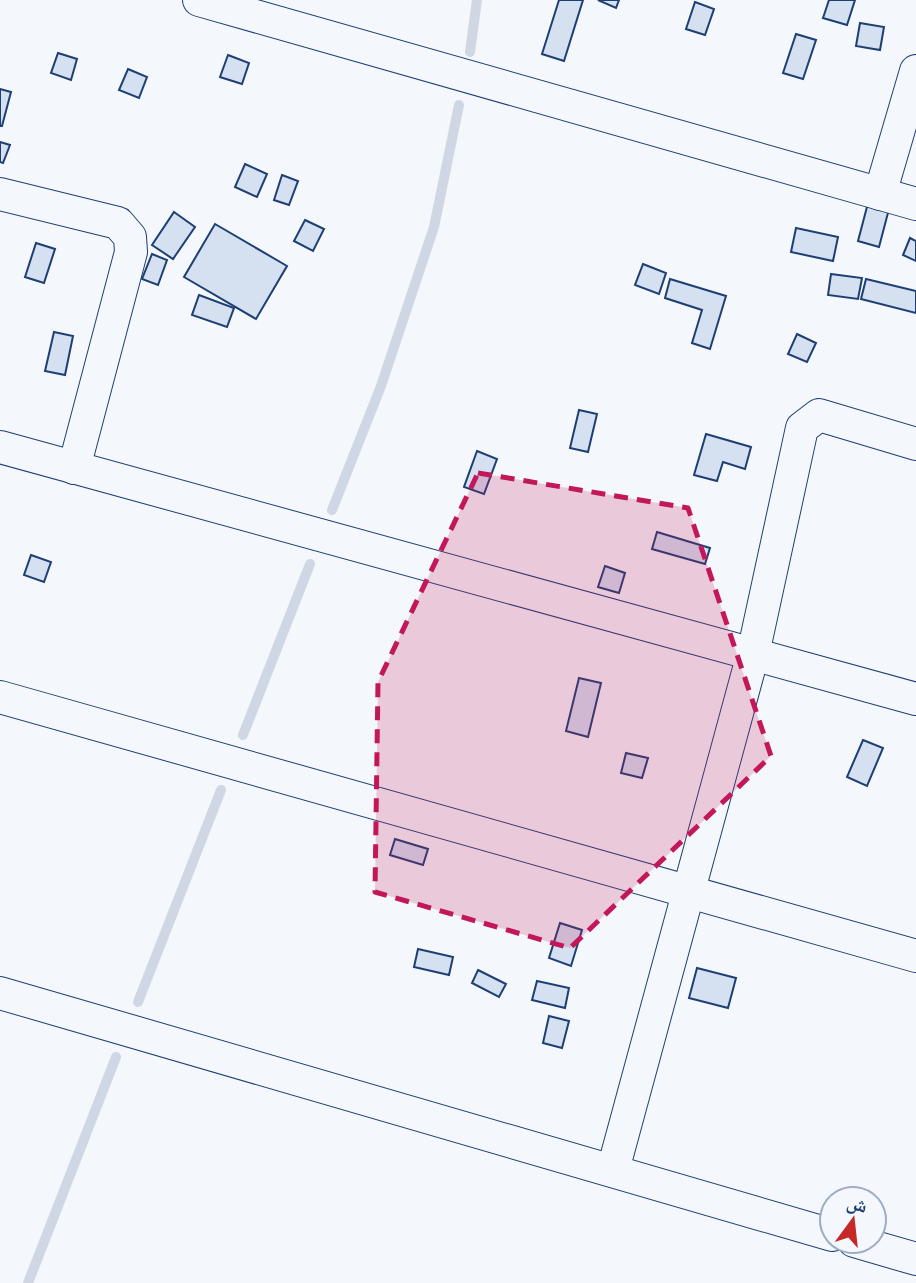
<svg xmlns="http://www.w3.org/2000/svg" width="916" height="1283" font-family="Overpass,'Noto Naskh Arabic',sans-serif">
<rect width="100%" height="100%" fill="#f4f7fb"/>
<g fill="none" stroke-linecap="round" stroke-linejoin="round">
<g stroke="#cfd7e4" stroke-width="10">
<polyline points="470,52 477,0"/>
<polyline points="332,510 381,386 434,227 459,105"/>
<polyline points="243,735 310,564"/>
<polyline points="138,1002 221,790"/>
<polyline points="28,1283 116,1057"/>
</g>
</g>
<g fill="#d5e0f0" stroke="#1d3f73" stroke-width="2">
<polygon points="559,0 583,0 564,61 542,54"/>
<polygon points="598,0 619,0 616,8"/>
<polygon points="829,0 855,0 847,25 823,18"/>
<polygon points="695,2 714,9 705,35 686,29"/>
<polygon points="860,23 884,27 880,50 856,46"/>
<polygon points="796,34 816,40 803,79 783,73"/>
<polygon points="58,53 77,59 71,80 51,73"/>
<polygon points="228,55 249,63 242,84 220,77"/>
<polygon points="128,69 147,77 139,98 119,90"/>
<polygon points="0,89 11,92 2,126 0,126"/>
<polygon points="0,142 10,145 3,163 0,162"/>
<polygon points="245,164 267,174 257,197 235,187"/>
<polygon points="282,175 298,181 289,205 274,200"/>
<polygon points="868,203 889,209 879,247 858,241"/>
<polygon points="174,212 195,227 173,259 152,245"/>
<polygon points="305,220 324,229 313,251 294,241"/>
<polygon points="215,224 287,266 256,319 184,277"/>
<polygon points="796,228 838,237 833,261 791,252"/>
<polygon points="910,238 916,241 916,261 903,255"/>
<polygon points="36,243 55,249 44,283 25,277"/>
<polygon points="152,254 167,260 158,285 142,279"/>
<polygon points="643,264 666,273 659,294 635,285"/>
<polygon points="831,274 862,278 858,299 828,295"/>
<polygon points="670,279 726,296 710,349 692,343 702,310 665,298"/>
<polygon points="866,279 916,291 916,313 861,299"/>
<polygon points="199,295 234,308 227,327 192,315"/>
<polygon points="54,332 73,336 65,375 45,371"/>
<polygon points="797,334 816,343 807,362 788,354"/>
<polygon points="579,410 597,414 588,452 570,448"/>
<polygon points="706,434 751,447 745,469 723,462 717,481 694,475"/>
<polygon points="477,451 497,459 484,494 464,487"/>
<polygon points="657,532 710,548 705,564 652,549"/>
<polygon points="31,555 51,562 44,582 24,575"/>
<polygon points="605,566 625,573 619,593 598,587"/>
<polygon points="579,678 601,683 588,737 566,731"/>
<polygon points="863,740 883,748 867,786 847,777"/>
<polygon points="626,753 648,758 642,778 621,773"/>
<polygon points="395,839 428,849 423,865 390,855"/>
<polygon points="560,923 582,930 571,966 549,958"/>
<polygon points="418,949 453,957 449,975 414,967"/>
<polygon points="697,968 736,978 728,1008 689,998"/>
<polygon points="478,970 506,984 499,997 472,983"/>
<polygon points="537,981 569,988 565,1008 532,1000"/>
<polygon points="549,1016 569,1021 562,1048 543,1043"/>
</g>
<g fill="none" stroke-linecap="round" stroke-linejoin="round">
<g stroke="#1d3f73" stroke-width="34">
<g id="street">
<polyline points="199,0 916,204"/>
<polyline points="0,194 118,223 130,237 131,252 74,468"/>
<polyline points="880,194 916,71"/>
<polyline points="0,447 916,699"/>
<polyline points="0,697 916,956"/>
<polyline points="0,993 832,1235"/>
<polyline points="613,1170 753,654 802,428 819,415 916,444"/>
<polyline points="854,1241 916,1259"/>
</g>
</g>
<use href="#street" stroke="#f4f7fb" stroke-width="32"/>
</g>
<path fill="#c2185b" fill-opacity="0.2" stroke="#c2185b" stroke-width="5" stroke-dasharray="14 9" stroke-linejoin="round" d="M 478,473 L 688,508 L 771,756 L 570,948 L 375,892 L 378,682 Z"/>
<g transform="translate(853 1220) rotate(15)"><circle r="33" fill="#f4f7fb" stroke="#9eadc5" stroke-width="2"/>
<path d="M0-5L12 26L0 18L-12 26Z" fill="#c62828"/>
<text y="-10" font-size="19" font-weight="bold" text-anchor="middle" fill="#1d3f73">ش</text>
</g>
</svg>
